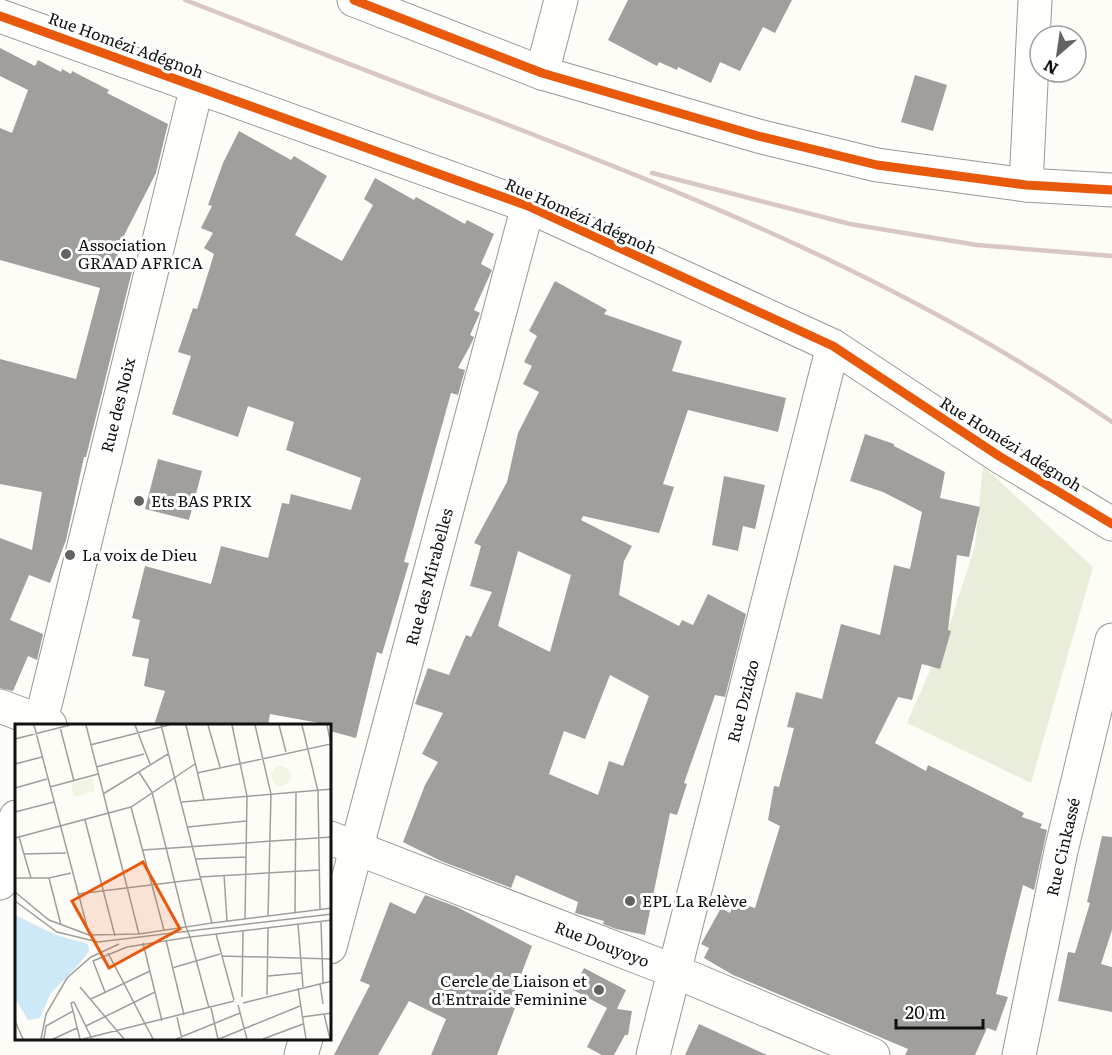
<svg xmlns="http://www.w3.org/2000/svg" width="1112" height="1055" font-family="Literata,serif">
<rect width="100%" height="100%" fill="#fdfcf7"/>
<polygon fill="#e9eedb" points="983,466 1093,567 1031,783 907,723 948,629 975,547"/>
<g fill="#a19f9c" fill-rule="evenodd">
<polygon points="628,0 792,0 775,33 763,27 740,71 720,62 711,83 678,67 677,70 659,62 657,66 608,40"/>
<polygon points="0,48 35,66 38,60 61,72 62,69 71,74 72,71 109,90 107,93 168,124 156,173 115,253 134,263 86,457 84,457 66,540 50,583 29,575 10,620 43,634 37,660 28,656 13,691 0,688 0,538 32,550 42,492 0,484 0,359 76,379 100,288 0,260 0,128 12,133 28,90 0,76"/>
<polygon points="915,75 947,85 933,131 901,122"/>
<polygon points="239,131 291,160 294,156 327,176 295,235 342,261 373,205 364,199 375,178 414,200 416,197 465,224 467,220 494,234 481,264 492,270 474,310 480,313 470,335 474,337 472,342 458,368 465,370 458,395 451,393 404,562 409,563 382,654 377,652 356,738 330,731 330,725 270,714 268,725 154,725 165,691 144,686 149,659 132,656 140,620 132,618 145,566 211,584 221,546 268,558 282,503 289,504 291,494 351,510 361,478 286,450 294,422 248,406 238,437 172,414 191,356 178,352 193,308 197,309 214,254 204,248 213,233 201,228 212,206 208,205 223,163"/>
<path d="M 555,281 L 607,310 L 604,314 L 682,341 L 672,371 L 786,398 L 778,432 L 688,410 L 663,484 L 674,487 L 659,533 L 583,516 L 581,520 L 632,546 L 624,561 L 619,595 L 679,626 L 682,620 L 693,625 L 708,594 L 746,614 L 725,697 L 715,695 L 684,783 L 687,784 L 677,815 L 670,813 L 645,935 L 616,929 L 603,924 L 604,921 L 575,913 L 578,902 L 516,875 L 511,888 L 441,861 L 403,842 L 425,785 L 438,762 L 422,754 L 443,713 L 415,704 L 428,668 L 449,675 L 466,635 L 471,637 L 492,592 L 470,586 L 481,546 L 474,543 L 507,482 L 518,433 L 539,392 L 523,384 L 532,366 L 524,362 L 537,336 L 529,331 ZM 518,551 L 571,575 L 550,652 L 498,626 ZM 610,675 L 649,696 L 623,766 L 609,761 L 598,795 L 549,774 L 564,731 L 585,739 Z"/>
<polygon points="865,434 894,444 894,446 945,472 940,498 980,507 969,557 957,555 948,630 951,631 940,669 922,664 912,700 898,697 875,743 926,771 928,765 1024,813 1022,817 1042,824 1040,828 1047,830 1034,890 1023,885 996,994 1008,997 996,1031 987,1028 975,1055 905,1055 908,1049 733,975 704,958 709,948 701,944 721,908 730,913 734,901 755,908 780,826 768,820 774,786 779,787 794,728 787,727 796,692 822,699 841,624 880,635 894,565 910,569 922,512 883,492 850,481"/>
<polygon points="158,459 202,471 189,520 145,509"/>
<polygon points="724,476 765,485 755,529 743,526 738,551 712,545"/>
<polygon points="1102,836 1112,837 1112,930 1101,964 1112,967 1112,1012 1058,1001 1068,952 1075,953 1090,903 1087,902"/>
<polygon points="425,895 457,907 532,946 509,1006 515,1008 497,1055 431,1055 446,1019 409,1001 378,1055 334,1055 370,985 360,981 390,902 415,914"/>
<polygon points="584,968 626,990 617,1009 632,1011 628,1035 625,1035 614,1055 602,1055 587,1047 607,1008 573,990"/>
<polygon points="699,1024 767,1055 685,1055"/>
</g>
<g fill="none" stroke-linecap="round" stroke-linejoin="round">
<g stroke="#979795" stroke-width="35">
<g id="minor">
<polyline points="354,0 542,73 758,136 877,165 1026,185 1112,190"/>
<polyline points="0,16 528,206 833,346 999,456 1112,524"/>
<polyline points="542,73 561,0"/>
<polyline points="1026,185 1035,0"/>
<polyline points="0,706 50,725"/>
<polyline points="40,725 197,86"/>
<polyline points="330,838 674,971 873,1055"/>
<polyline points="0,883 16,817"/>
<polyline points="330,947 528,206"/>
<polyline points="301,1055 306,1038"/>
<polyline points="653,1055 833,346"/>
<polyline points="1019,1055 1061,851 1112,640"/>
</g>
</g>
<use href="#minor" stroke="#fffffe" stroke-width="33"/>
<g stroke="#d9c6c7" stroke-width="4.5">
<path d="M 185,0 C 281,37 376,75 472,111 C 694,196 916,285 1112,422"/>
<polyline points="652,173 850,224 977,245 1112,256"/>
</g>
<g stroke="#fff" stroke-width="13">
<g id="cycleway">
<polyline points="354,0 542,73 758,136 877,165 1026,185 1112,190"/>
<polyline points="0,16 528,206 833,346 999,456 1112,524"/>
</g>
</g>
<use href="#cycleway" stroke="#e8590c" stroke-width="9"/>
</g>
<g fill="#646362" stroke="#fff" stroke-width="2">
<circle cx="66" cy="254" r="6"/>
<circle cx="139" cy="501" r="6"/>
<circle cx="70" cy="555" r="6"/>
<circle cx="630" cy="901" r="6"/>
<circle cx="599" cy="990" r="6"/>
</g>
<g text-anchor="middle" stroke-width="6" stroke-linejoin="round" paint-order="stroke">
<g font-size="16" fill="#111" stroke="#fff">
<text transform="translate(126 45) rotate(20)" y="6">Rue Homézi Adégnoh</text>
<text transform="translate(581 216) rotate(24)" y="6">Rue Homézi Adégnoh</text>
<text transform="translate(118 405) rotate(-76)" y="6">Rue des Noix</text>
<text transform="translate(1011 444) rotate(32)" y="6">Rue Homézi Adégnoh</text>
<text transform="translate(429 577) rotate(-75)" y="6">Rue des Mirabelles</text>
<text transform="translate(743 701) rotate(-76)" y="6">Rue Dzidzo</text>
<text transform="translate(1063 847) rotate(-77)" y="6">Rue Cinkassé</text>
<text transform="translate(602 944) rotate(21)" y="6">Rue Douyoyo</text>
</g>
<g font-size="16" fill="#111" stroke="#fff" text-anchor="start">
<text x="78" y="251">Association<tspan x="78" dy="18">GRAAD AFRICA</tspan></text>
<text x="151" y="507">Ets BAS PRIX</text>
<text x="82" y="561">La voix de Dieu</text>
<text x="642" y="907">EPL La Relève</text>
<text x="587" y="987" text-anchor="end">Cercle de Liaison et<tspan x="587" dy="18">d'Entraide Feminine</tspan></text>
</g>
</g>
<g transform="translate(15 724)">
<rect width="316" height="316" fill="#fdfcf7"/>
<path d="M256 52a10 10 0 1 1 20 0a10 10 0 1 1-20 0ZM 77,54 L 80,67 L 59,73 L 56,60 Z" fill="#f0f6e1"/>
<path d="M 0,191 L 41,211 L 73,220 L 74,227 L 65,239 L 35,270 L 25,294 L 13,296 L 0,274 Z" fill="#cde8f7"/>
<path fill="none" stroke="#9f9e9b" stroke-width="1.5" d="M 19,1 L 74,210M 71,1 L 124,210M 120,1 L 135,40M 146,1 L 197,199 L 171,203 L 175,213 L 201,210 L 219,276M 171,1 L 189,76M 193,1 L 205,43M 217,1 L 232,72 L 230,195M 240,1 L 256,70 L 253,192M 264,1 L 271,28M 287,1 L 303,67 L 305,185M 45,3 L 59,57M 0,15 L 55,1M 75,21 L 154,1M 0,40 L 27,33M 81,43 L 129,30M 182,49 L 316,20 L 312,1M 35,63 L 83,50M 0,64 L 32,55M 88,70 L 153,30M 167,78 L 317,65M 116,83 L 149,206M 0,88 L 39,78M 70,96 L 100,212M 173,103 L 231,97M 4,113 L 16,154M 0,114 L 116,83 L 180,40M 128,126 L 317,113M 9,130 L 51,129M 181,135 L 231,133M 209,151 L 212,197M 185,153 L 304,146M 0,154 L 34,154 L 56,149M 34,154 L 46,201M 0,168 L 34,196 L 74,211 L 124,210 L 171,203 L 137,68 L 124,48M 62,170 L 185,155M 0,177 L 42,208 L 83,218 L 317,190M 280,188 L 281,68M 306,197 L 308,259M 197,199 L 317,184M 283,200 L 288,263M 201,210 L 317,196M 151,216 L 169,291M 128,219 L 147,297M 93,229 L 138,315M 207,232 L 317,235M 157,244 L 205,230M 253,252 L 286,249M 305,260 L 308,280M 65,263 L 109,315M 283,264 L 291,315M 90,268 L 78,237 L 112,223 L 175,213 L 194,284M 252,271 L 253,204M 227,273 L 228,207M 76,275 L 135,247M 59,278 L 56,279 L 65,315M 59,278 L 77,315M 228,279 L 317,257M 223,281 L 232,315M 196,284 L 203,315M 309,290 L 315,315M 162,293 L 167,315M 287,293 L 317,289M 0,297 L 8,315M 71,302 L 140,268M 26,315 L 31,290 L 52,254 L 76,233 L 104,220M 29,315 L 31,302 L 58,287M 38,315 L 62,304M 68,315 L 219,277M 161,315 L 225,289M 204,315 L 285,282M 248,315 L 288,300"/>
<path fill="#e8590c" fill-opacity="0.15" stroke="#e8590c" stroke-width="3" d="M 128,138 L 165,205 L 94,244 L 57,177 Z"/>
<rect width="316" height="316" fill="none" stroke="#111" stroke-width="3"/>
</g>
<g transform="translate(1058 54) rotate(209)"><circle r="28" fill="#ffffff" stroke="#a0a0a0" stroke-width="1.5"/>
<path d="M0-4.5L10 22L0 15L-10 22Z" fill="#646362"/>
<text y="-9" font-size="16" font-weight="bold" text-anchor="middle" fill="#111111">N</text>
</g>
<path d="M896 1019v9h87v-9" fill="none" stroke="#111111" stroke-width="3"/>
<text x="905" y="1019" font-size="18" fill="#111111" stroke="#ffffff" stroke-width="4.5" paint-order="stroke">20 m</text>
</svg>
